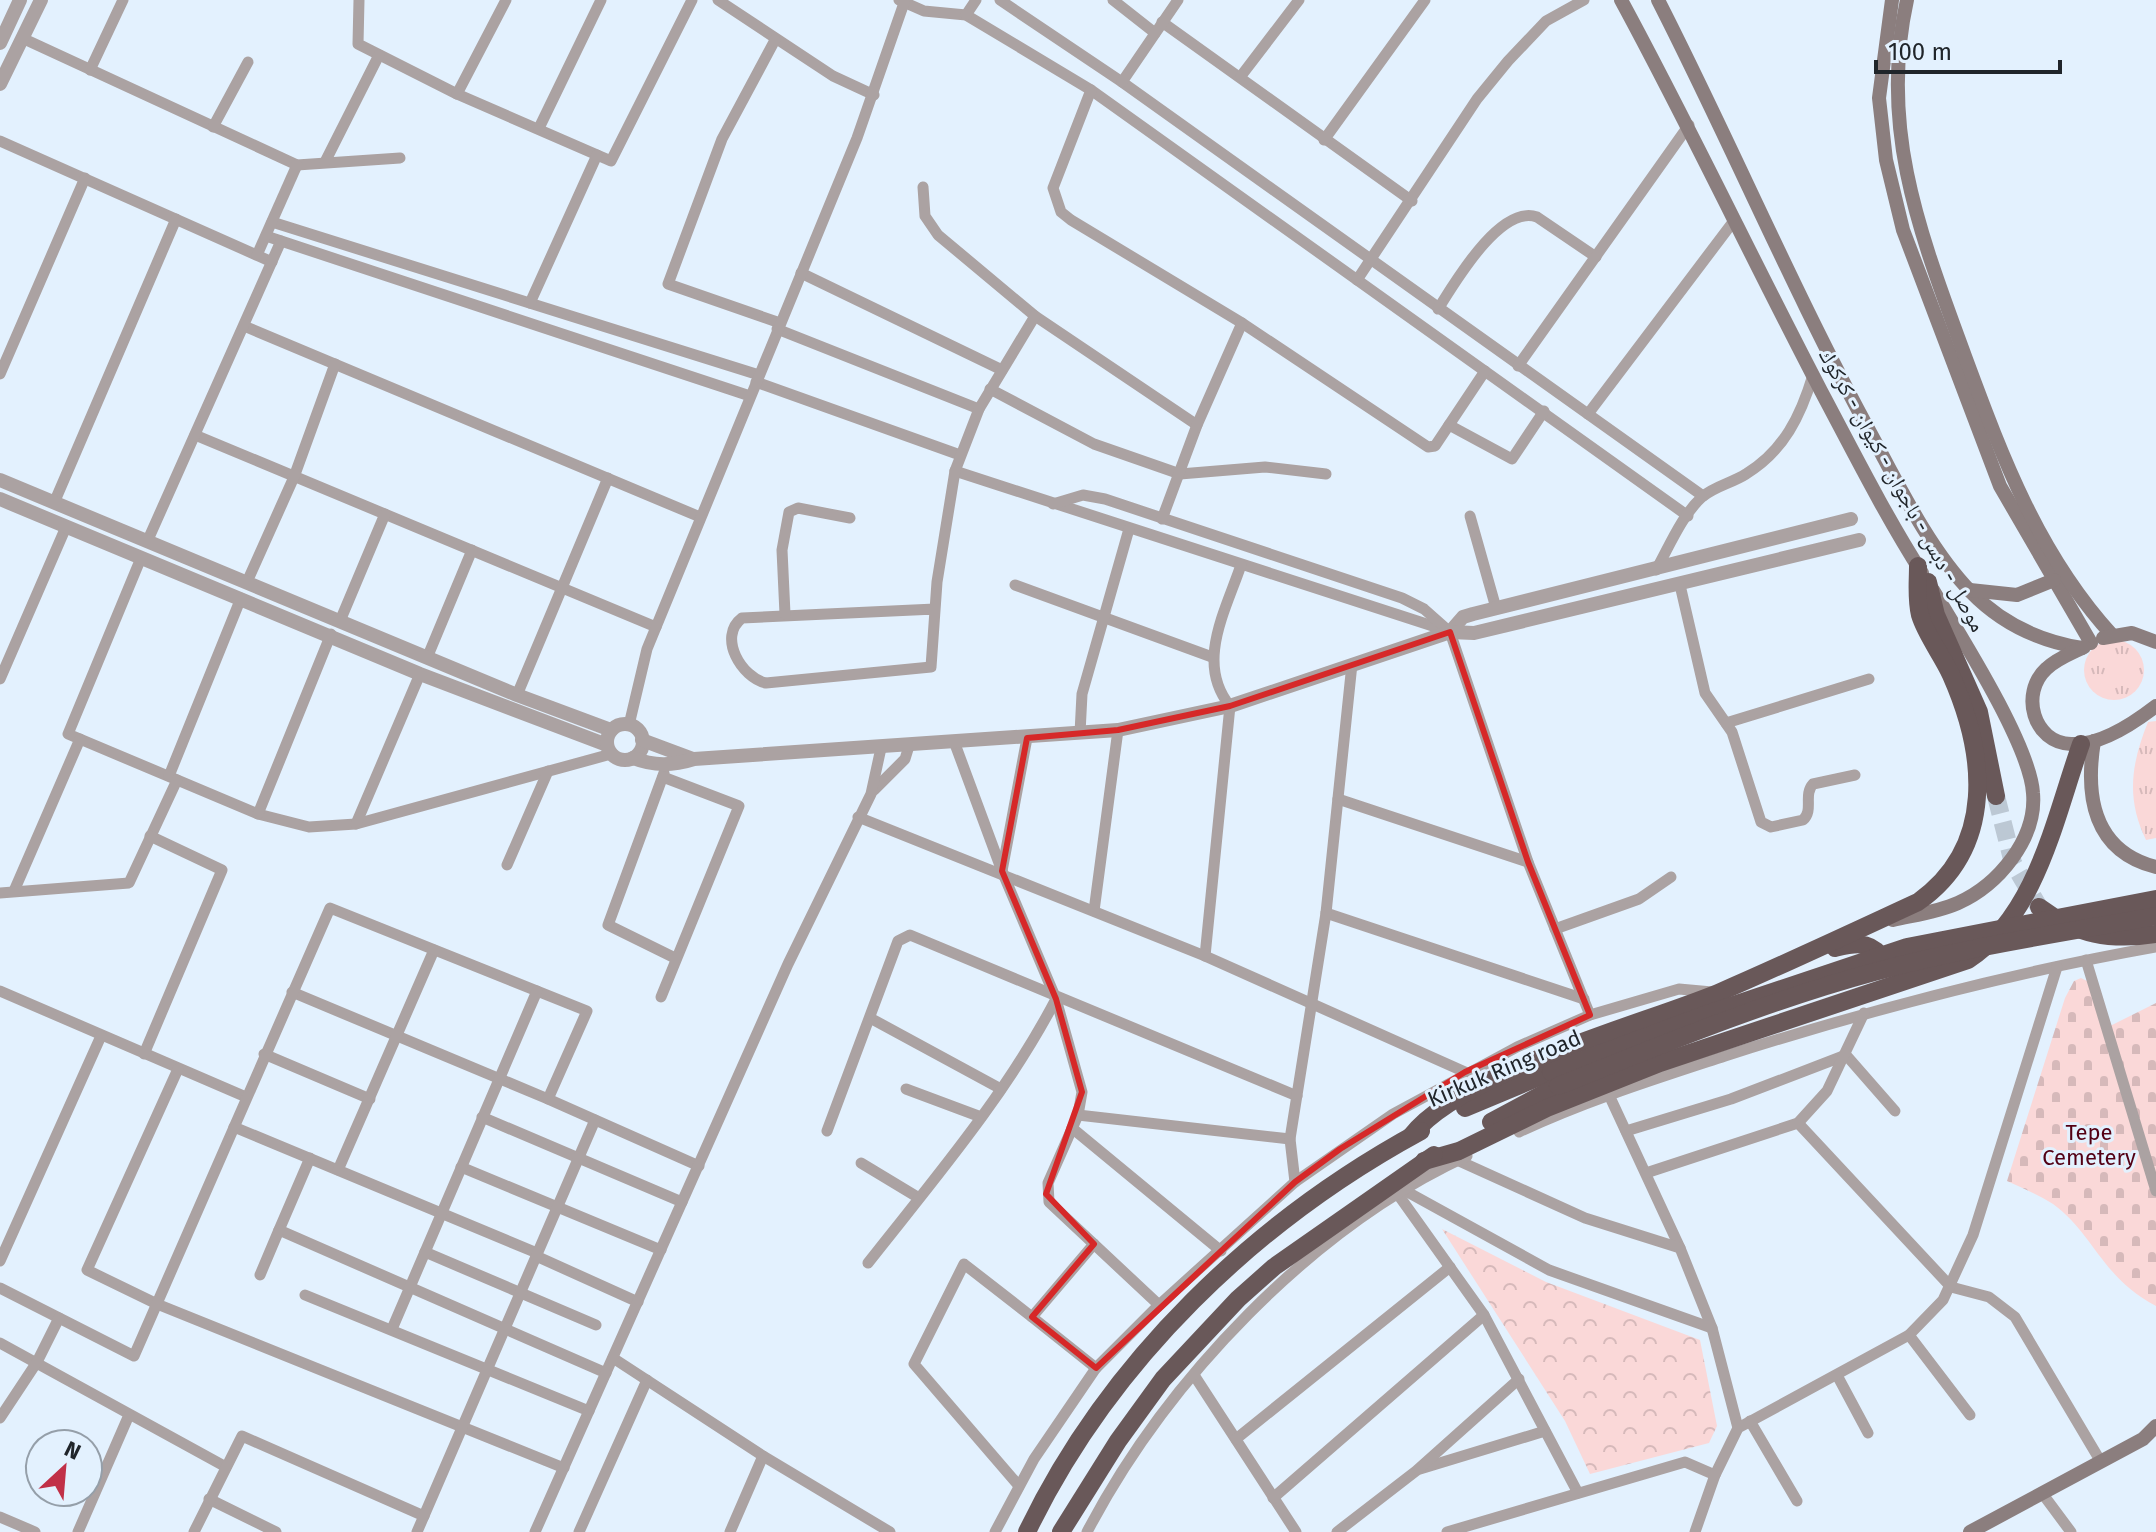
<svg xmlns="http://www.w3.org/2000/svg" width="2156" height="1532" font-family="'Fira Sans','Noto Naskh Arabic',sans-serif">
<defs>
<pattern id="grass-tufts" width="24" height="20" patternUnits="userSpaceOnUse" patternTransform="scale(2)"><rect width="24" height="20" fill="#fad8d8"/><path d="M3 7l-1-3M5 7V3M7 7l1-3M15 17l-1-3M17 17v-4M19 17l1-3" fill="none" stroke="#d6b9ba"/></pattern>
<pattern id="cemetery-stones" width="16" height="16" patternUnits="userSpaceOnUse" patternTransform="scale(2)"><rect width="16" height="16" fill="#fad8d8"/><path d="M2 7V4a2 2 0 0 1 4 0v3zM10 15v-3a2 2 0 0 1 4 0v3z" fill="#d6b9ba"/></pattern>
<pattern id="park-crowns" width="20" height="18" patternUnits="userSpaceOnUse" patternTransform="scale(2)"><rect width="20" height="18" fill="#fad8d8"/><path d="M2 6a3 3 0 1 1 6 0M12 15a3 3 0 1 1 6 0" fill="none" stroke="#d6b9ba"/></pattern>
</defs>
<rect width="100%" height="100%" fill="#e3f1fe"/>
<g fill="url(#grass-tufts)">
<circle cx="2114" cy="670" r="30"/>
<path d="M 2156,721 L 2156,838 L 2146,840 C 2126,799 2131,764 2148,722 Z"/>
</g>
<path fill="url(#cemetery-stones)" d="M 2081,978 L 2089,982 L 2102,1030 L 2156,1003 L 2156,1306 C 2102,1278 2094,1234 2053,1204 C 2039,1195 2022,1188 2007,1181 L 2065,998 L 2074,981 Z"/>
<polygon fill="url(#park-crowns)" points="1442,1229 1546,1282 1700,1340 1717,1426 1709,1443 1590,1474 1565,1421"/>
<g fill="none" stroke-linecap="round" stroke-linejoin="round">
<polyline stroke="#bcc8d4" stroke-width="18" stroke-dasharray="18 9" stroke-linecap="butt" points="1996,796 2013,863 2039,907"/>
<g stroke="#aba2a2" stroke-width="11">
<polyline points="359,0 358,44 457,94 611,161 692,0"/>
<polyline points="718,0 833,76 874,95"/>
<polyline points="899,0 924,11 966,15 1091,90 1688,516"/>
<polyline points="1000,0 1122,82 1703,496"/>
<polyline points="1113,0 1155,33"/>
<polyline points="966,15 976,0"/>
<polyline points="1162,22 1412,201"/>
<polyline points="22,38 297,165 400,158"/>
<polyline points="775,40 722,139 668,284 780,323"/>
<polyline points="90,70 123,0"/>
<polyline points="1241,76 1299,0"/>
<polyline points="1122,82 1178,0"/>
<polyline points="1091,90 1053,188 1061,212 1071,220 1242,323 1428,447 1435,446 1485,371"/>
<polyline points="457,94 506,0"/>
<polyline points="213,127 248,62"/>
<polyline points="539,128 601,0"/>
<polyline points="1324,140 1425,0"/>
<polyline points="0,141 272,262"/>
<polyline points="325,162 379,55"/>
<polyline points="923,187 925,216 938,235 1035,316 1197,425"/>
<polyline points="272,222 759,375"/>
<polyline points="266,236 750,396"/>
<polyline points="257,255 297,165"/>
<polyline points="801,273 1002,370"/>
<polyline points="1357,280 1477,99 1508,61 1546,21 1584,0"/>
<polyline points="530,303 597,155"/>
<path d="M 1438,309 C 1454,284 1500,204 1537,217 L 1596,257"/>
<polyline points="244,326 700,517"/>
<polyline points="777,329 979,409"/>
<polyline points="1518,366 1689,125"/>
<polyline points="0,374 85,178"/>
<polyline points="756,382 960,455"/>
<polyline points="990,389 1094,444 1180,474 1265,467 1326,474"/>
<polyline points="1588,414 1733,222"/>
<polyline points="1449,425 1512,459 1544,411"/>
<polyline points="195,435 656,627"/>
<polyline points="955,471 1445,630"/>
<polyline points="54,503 176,219"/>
<polyline points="1053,504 1083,495 1105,499 1402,598 1424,609 1450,632 1528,862 1590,1015"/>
<polyline points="1470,516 1496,608"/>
<polyline points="1162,519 1197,425 1242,323"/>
<polyline points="147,542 281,241"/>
<polyline points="141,558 68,734 258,814 309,827 356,824 611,754"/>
<path d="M 1656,570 C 1669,547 1682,515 1702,497 C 1715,486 1732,483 1746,474 C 1784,451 1801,415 1813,375"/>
<polyline points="247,582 294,477 335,364"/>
<polyline points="1015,585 1212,657"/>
<path d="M 1680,585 L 1705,693 L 1732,732 L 1761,822 L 1771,827 L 1803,820 C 1814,810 1803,795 1813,784 L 1855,775"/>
<path d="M 935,609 L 742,618 C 717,637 742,678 766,683 L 931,667 L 937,582 L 955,471 L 979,409 L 1035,316"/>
<polyline points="785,614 782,550 789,512 798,508 850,518"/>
<polyline points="340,621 385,514"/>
<polyline points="427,658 472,550"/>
<polyline points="0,679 66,527"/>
<polyline points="517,695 608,478"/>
<polyline points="1726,723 1869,679"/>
<polyline points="629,725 647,649 857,138 904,3"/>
<polyline points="1080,733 1082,694 1129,529"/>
<polyline points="955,744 1002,871 1056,999 1082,1092 1078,1115 1048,1183 1049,1202 1159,1305"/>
<polyline points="664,773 608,925 675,958"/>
<polyline points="169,776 241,598"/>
<polyline points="874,790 905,759 909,746"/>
<polyline points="1338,799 1528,862"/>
<polyline points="258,814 331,634"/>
<polyline points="858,817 1205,956 1465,1072"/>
<polyline points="356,824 420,674"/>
<polyline points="507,865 548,771"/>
<polyline points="1002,871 1027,738"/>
<polyline points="14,891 80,739"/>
<polyline points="0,893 129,883 177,780"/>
<polyline points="1094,911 1118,730"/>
<polyline points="1326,913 1584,999"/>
<polyline points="1555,929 1639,899 1671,877"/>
<path d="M 1205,956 L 1230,706 C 1195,663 1226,610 1241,565"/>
<polyline points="2086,960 2156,1191"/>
<polyline points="0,991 246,1097"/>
<polyline points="292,992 548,1099"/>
<polyline points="661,997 739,806 663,777"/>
<polyline points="870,1018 1001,1089"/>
<polyline points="144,1054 222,870 150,836"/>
<polyline points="264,1054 370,1099"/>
<polyline points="178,1069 87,1270 157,1304 564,1468"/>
<polyline points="906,1089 981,1117"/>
<polyline points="1609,1095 1680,1248 1712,1328 1738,1428"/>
<polyline points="1078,1115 1290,1139"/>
<polyline points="482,1117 682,1202"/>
<polyline points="1798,1123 1951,1287 1989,1297 2015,1317 2101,1462"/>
<polyline points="234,1127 537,1253"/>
<polyline points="1072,1128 1221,1251"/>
<polyline points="827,1131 898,941 910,935 1297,1096"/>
<polyline points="1626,1131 1731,1099 1846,1055 1895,1111"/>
<path d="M 1519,1132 C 1585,1101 1655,1079 1725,1056 C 1866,1011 2010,973 2156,947"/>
<polyline points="310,1158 279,1230 606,1373"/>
<polyline points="1457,1160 1585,1218 1680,1248"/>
<polyline points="861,1163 919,1198"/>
<polyline points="461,1167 661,1250"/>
<polyline points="338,1170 434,950"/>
<polyline points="1646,1173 1798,1123 1827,1091 1864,1013"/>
<polyline points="1295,1182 1290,1139 1326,913 1352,664"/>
<polyline points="1402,1189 1549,1270 1712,1328"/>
<polyline points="1397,1193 1484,1315 1578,1493"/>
<polyline points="425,1252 596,1325"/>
<polyline points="536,1256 638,1302"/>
<polyline points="0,1261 101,1036"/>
<path d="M 868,1263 C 935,1178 1006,1095 1056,999"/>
<polyline points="260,1275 279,1230"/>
<polyline points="0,1288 134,1356 330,908 587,1011 548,1099 699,1166"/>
<polyline points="305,1295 589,1411"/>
<polyline points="1032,1317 1096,1368"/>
<polyline points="392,1329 537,991"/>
<polyline points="1909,1335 1970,1415"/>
<polyline points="0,1343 226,1467"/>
<polyline points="613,1358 763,1456 890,1532"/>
<polyline points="1194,1375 1296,1532"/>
<polyline points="1838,1377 1868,1433"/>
<polyline points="0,1418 37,1362 59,1318"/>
<polyline points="1750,1421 1797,1501"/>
<polyline points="1236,1439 1450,1267"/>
<polyline points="1420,1469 1545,1431"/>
<polyline points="1019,1486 914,1364 964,1264 1032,1317 1094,1244"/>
<polyline points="2042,1493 2071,1532"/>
<polyline points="1273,1498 1484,1315"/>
<polyline points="209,1499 276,1532"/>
<polyline points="0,1517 35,1532"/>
<polyline points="78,1532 129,1415"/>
<polyline points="194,1532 242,1436 424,1516"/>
<polyline points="417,1532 595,1120"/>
<polyline points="535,1532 788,964 871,794 881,748"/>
<polyline points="579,1532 647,1380"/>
<polyline points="730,1532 763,1456"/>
<polyline points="995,1532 1034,1459 1096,1368 1159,1305 1295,1182 1393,1114 1517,1047 1590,1015 1679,989 1712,992"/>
<path d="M 1087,1532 C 1166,1381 1311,1228 1467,1156"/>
<polyline points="1337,1532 1416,1471 1519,1379"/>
<polyline points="1447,1532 1685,1462 1715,1475"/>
<polyline points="1695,1532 1715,1475 1738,1428 1909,1335 1943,1300 1973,1235 2057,967"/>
</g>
<g stroke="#aba2a2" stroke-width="14">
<polyline points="0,43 20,0"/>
<polyline points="0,84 41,0"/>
<polyline points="0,480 517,695 611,730"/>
<polyline points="0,499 420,674 607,745"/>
<polyline points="1450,632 1463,617 1473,614 1851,519"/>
<circle cx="625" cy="742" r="18"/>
<polyline points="642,740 693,759"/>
<path d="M 633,758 C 654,766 672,766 694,759 L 1118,730 L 1230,706 L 1450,632 L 1474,633 L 1859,540"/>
</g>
<g stroke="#8b7e7e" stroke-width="14">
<path d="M 1621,0 C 1691,129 1753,261 1821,391 C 1854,453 1885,515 1922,573"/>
<path d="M 1658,0 C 1731,143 1794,293 1871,434 C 1899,486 1930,550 1971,592 C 2002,624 2039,641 2082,648"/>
<polyline points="1892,0 1879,98 1886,160 1903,230 2000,486 2091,643"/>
<path d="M 1907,0 C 1878,131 1922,238 1966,359 C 2003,459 2039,555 2112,635"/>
<polyline points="1970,590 2017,595 2054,580"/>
<polyline points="2103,638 2132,633 2156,642"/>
<path d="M 2084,647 C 2072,653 2056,659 2046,669 C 2020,693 2033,743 2071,744 C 2100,746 2134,723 2156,706"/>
<path d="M 2094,741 C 2085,796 2093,851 2156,867"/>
<path d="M 1893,920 C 1915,915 1938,912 1958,903 C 1998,885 2037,839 2033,793 C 2030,745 1960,635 1933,590"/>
<polyline points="1970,1532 2143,1439 2156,1426"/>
</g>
<g stroke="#695859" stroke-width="18">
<polyline points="1928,582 1936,615 1979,712 1996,796"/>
<path d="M 2039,907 C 2076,935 2111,941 2156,934"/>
<path d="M 1835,948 C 1852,944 1868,940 1880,955 L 1880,968"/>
<polyline points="1465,1108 1551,1072"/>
<polyline points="1491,1122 1558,1086"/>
<path d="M 1411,1136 C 1461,1072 1640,1025 1718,993 C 1785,964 1851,933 1918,902 C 1996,847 1986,754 1951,675 C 1942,655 1926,635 1920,615 C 1916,599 1918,582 1918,566"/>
<path d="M 1424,1161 L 1459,1151 L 1547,1108 L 1660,1063 L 1968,960 C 2037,915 2055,817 2081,744"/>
<path d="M 1027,1532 C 1109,1361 1255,1221 1421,1131"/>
<polyline points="1061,1532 1118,1441 1163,1379 1238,1299 1274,1267 1434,1155"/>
</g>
<g stroke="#695859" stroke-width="18">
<polyline points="1551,1072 1707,1014 1907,947 2156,899"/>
<path d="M 1558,1086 C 1661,1045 1767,1001 1874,972 C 1967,947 2062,933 2156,916"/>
</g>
</g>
<path fill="none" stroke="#d62828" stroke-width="6" stroke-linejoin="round" d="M 1450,632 L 1528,862 L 1590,1015 L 1465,1072 L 1340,1149 L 1295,1182 L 1096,1368 L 1032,1317 L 1094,1244 L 1046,1194 L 1082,1092 L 1056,999 L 1002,871 L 1027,738 L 1118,730 L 1230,706 Z"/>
<g text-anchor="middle" stroke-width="6" stroke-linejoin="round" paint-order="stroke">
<g font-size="22" fill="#20252a" stroke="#e3f1fe">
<text transform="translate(1903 490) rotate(61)" y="8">موصل - دبس - باجوان - كيوان - كركوك</text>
<text transform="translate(1504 1068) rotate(-23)" y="8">Kirkuk Ring road</text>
</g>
<g font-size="22" fill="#530014" stroke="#e3f1fe">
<text x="2089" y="1140">Tepe<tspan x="2089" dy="25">Cemetery</tspan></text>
</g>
</g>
<g transform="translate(64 1468) rotate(26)"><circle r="38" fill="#e3f1fe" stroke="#959fa9" stroke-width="2"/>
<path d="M0-6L14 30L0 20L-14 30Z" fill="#c13047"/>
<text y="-12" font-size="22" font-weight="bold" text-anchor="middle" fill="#20252a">N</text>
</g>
<path d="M1876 60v12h184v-12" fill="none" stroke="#20252a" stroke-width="4"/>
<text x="1888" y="60" font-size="24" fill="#20252a" stroke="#e3f1fe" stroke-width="6" paint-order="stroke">100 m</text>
</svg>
